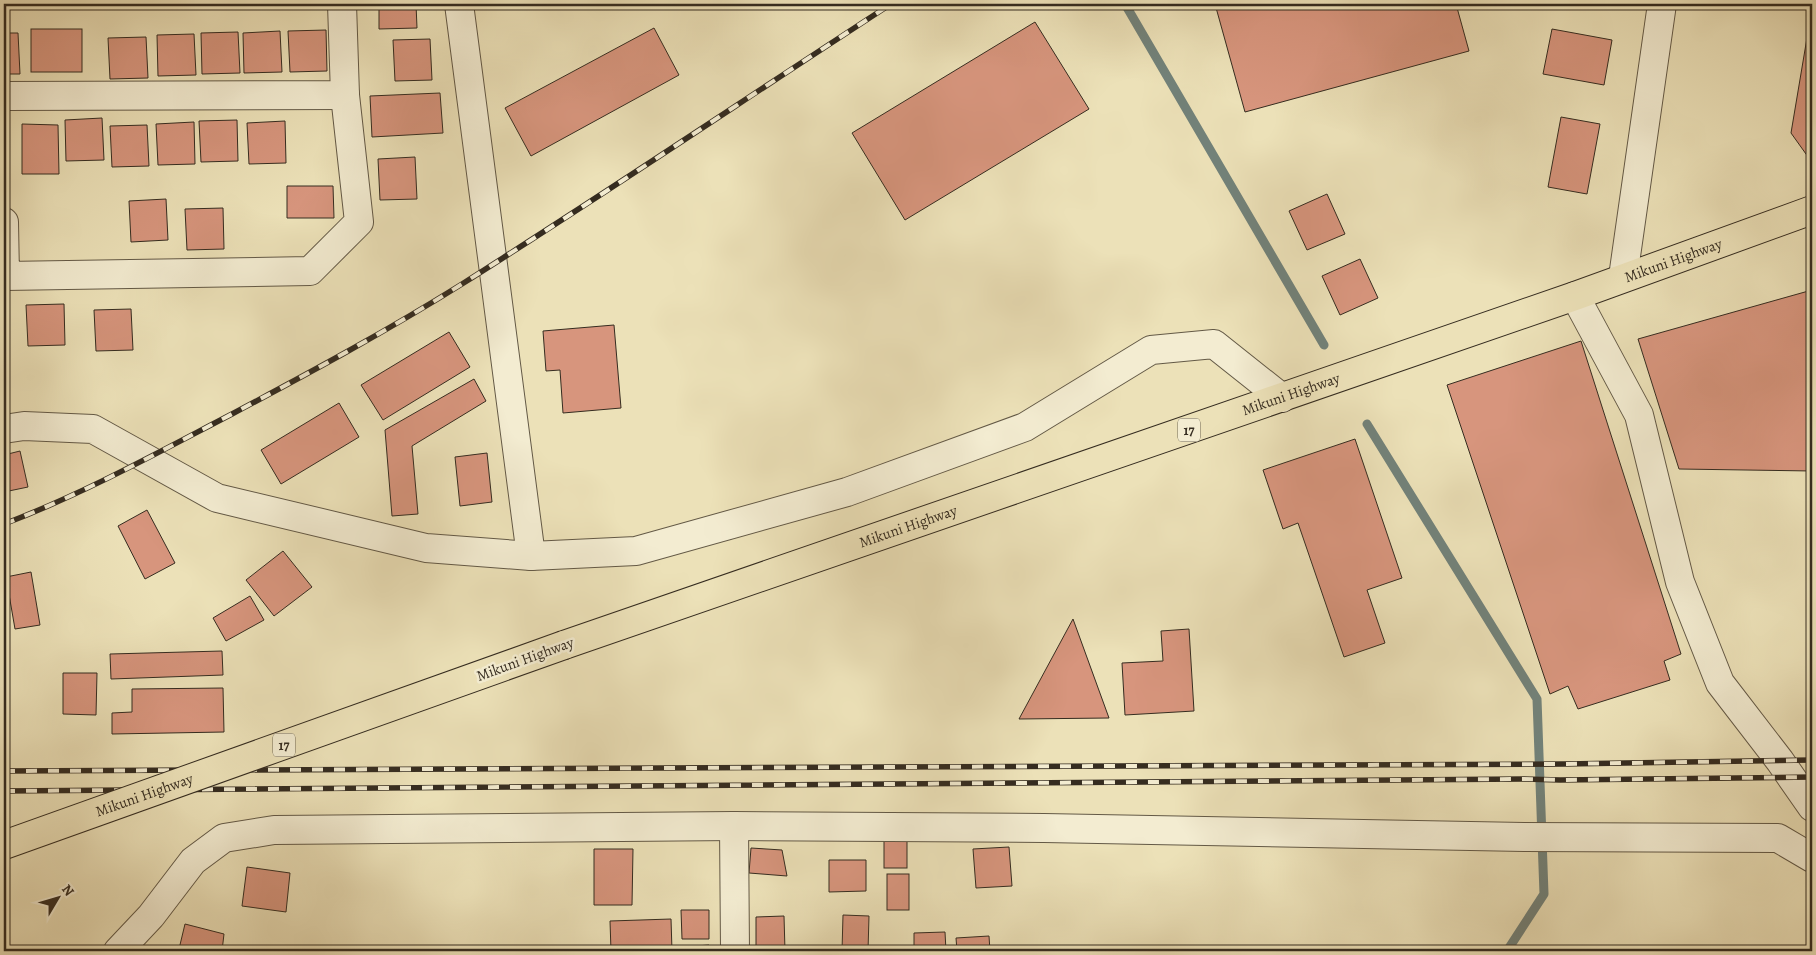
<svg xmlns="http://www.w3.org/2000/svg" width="1816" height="955" font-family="Alegreya,serif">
<rect width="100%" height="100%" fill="#ece1b8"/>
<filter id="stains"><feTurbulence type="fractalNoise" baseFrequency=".004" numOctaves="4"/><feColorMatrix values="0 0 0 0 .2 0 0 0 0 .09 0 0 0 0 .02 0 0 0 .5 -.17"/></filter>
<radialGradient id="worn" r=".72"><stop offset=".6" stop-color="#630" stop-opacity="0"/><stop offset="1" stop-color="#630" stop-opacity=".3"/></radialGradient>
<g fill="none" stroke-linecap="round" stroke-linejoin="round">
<g stroke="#72827a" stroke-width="9">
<polyline points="1125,4 1324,345"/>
<polyline points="1367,424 1537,699 1544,894 1507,951"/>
</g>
</g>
<g fill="#d7957d" stroke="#352c20">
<polygon points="379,4 416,4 417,28 379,29"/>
<polygon points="1215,4 1456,4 1469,51 1245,112"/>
<polygon points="1812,8 1812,161 1811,161 1791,133"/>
<polygon points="1035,22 1089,109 905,220 852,133"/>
<polygon points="654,28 679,75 531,156 505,108"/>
<rect x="31" y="29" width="51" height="43"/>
<polygon points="1552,29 1612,40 1604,85 1543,74"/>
<polygon points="326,30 327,71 290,72 288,31"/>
<polygon points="280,31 282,72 244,73 243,33"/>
<polygon points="238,32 240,73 202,74 201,33"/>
<polygon points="4,33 18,33 20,74 4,74"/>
<polygon points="194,34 196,75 158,76 157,35"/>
<polygon points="146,37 148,78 110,79 108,38"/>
<polygon points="430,39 432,80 395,81 393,40"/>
<polygon points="440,93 443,133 372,137 370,96"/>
<polygon points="1561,117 1600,124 1587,194 1548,187"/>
<polygon points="102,118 104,160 66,161 65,120"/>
<polygon points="237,120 238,161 201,162 199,121"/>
<polygon points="285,121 286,163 249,164 247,123"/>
<polygon points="194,122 195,164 158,165 156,124"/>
<polygon points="22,124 58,125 59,174 22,174"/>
<polygon points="147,125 149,166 112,167 110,126"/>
<polygon points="415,157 417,199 380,200 378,159"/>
<polygon points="287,186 333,186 334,218 287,218"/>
<polygon points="1327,194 1345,234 1307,250 1289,211"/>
<polygon points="166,199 168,240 131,242 129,201"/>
<polygon points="223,208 224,249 187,250 185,209"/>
<polygon points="1360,259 1378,298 1340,315 1322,276"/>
<polygon points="1812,290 1812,471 1679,469 1638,339"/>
<polygon points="64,304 65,345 28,346 26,305"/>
<polygon points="131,309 133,350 96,351 94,310"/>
<polygon points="614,325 621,408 563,413 560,370 546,371 543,331"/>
<polygon points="449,332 470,367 383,420 361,385"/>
<polygon points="1581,341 1681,654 1664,661 1670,680 1578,709 1568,686 1550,694 1447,385"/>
<polygon points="474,379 486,401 412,446 418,514 392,516 385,430"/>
<polygon points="339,403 359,437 281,484 261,450"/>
<polygon points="1355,439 1402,578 1367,590 1385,643 1344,657 1298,523 1283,529 1263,470"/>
<polygon points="20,451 28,487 4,492 4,455"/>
<polygon points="487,453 492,502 460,506 455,457"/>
<polygon points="147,510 175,563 145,579 118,526"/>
<polygon points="283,551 312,587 274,616 246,580"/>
<polygon points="31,572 40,625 15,629 6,577"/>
<polygon points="250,596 264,620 226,641 213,618"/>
<polygon points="1073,619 1109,718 1019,719"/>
<polygon points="1189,629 1194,711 1125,715 1122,663 1163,661 1161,631"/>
<polygon points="222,651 223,675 111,679 110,654"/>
<rect x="4" y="667" width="5" height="74"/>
<polygon points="63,673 97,673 96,715 63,714"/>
<polygon points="223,688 224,732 112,734 112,713 132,712 132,689"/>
<rect x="884" y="833" width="23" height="35"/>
<polygon points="1009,847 1012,886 976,888 973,849"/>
<polygon points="751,848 782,850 787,876 749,873"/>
<polygon points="594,849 633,849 632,905 594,905"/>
<polygon points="829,860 866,860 866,891 829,892"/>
<polygon points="247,867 290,873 286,912 242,906"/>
<rect x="887" y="874" width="22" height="36"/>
<polygon points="681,910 709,910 709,939 682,939"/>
<polygon points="843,915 869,916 868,951 842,951"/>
<polygon points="784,916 785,951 756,951 756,917"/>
<polygon points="671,919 672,951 611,951 610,921"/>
<polygon points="185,924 224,934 222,951 172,951 179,949"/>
<polygon points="945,932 946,951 914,951 914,933"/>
<polygon points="989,936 990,951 957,951 956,938"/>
<polygon points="709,945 709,951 682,951 682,947"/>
</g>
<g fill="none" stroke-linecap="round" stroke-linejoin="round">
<g stroke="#635946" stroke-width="30">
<g id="street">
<polyline points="459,4 531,556"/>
<polyline points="4,96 345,95 342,4"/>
<polyline points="4,222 5,276 310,271 359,222 345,95"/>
<polyline points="1623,277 1662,4"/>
<polyline points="1575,296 1639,415 1680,582 1720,683 1780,761 1812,807"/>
<polyline points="4,429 24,426 93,429 217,498 426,548 531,556 636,551 847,492 1025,427 1151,350 1214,344 1282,398"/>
<polyline points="734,826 735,951"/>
<polyline points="118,951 151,916 193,861 224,838 274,830 734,826 1044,828 1524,837 1778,838 1812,858"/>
</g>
</g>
<g stroke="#352c20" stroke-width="30">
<g id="highway">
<path id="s1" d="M 564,645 L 1575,296 L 1812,210"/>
</g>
</g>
<use href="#street" stroke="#f3ecd1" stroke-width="28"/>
<use href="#highway" stroke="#ece1b8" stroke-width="28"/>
<g stroke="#352c20" stroke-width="5.5">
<g id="rail">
<path d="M 4,524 C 83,494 157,453 232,414 C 309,373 387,331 462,284 C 606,193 748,97 891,4"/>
<polyline points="4,771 1564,764 1812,760"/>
<polyline points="4,791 1523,779 1560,780 1812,777"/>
</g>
</g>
<use href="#rail" stroke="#f3ecd1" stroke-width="4" stroke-dasharray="11" stroke-linecap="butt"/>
<g stroke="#352c20" stroke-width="30" stroke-linecap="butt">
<g id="highway-bridge">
<path id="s2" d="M 4,845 L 564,645"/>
</g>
</g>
<use href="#highway-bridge" stroke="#ece1b8" stroke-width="28"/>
</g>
<g text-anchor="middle" stroke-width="5" stroke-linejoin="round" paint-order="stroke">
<g fill="#f3ecd1" stroke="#6e6655" stroke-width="1">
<rect x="1178" y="418.5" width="22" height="23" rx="4"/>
<rect x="273" y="733.5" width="22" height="23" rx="4"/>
</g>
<g font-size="14" font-weight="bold" fill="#352c20">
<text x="1189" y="435">17</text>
<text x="284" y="750">17</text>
</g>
<g font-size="15" fill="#352c20" stroke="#f3ecd1">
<text dy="5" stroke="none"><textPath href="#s1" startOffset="1174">Mikuni Highway</textPath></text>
<text dy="5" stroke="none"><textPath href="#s1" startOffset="769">Mikuni Highway</textPath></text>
<text dy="5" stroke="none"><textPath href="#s1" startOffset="364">Mikuni Highway</textPath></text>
<text transform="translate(525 659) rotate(-20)" y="5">Mikuni Highway</text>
<text dy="5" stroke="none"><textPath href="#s2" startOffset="149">Mikuni Highway</textPath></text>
</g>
</g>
<rect width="1816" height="955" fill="none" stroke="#ece1b8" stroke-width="20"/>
<rect x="5" y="5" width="1806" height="945" fill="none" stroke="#352c20" stroke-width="2.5"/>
<rect x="10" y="10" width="1796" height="935" fill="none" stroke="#352c20"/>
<g transform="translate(58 898) rotate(52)" stroke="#f3ecd1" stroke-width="4" paint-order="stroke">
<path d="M0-4L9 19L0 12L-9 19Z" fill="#352c20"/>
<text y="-8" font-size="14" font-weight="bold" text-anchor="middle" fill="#352c20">N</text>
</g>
<rect width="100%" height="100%" filter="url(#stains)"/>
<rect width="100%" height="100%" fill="url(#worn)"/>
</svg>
